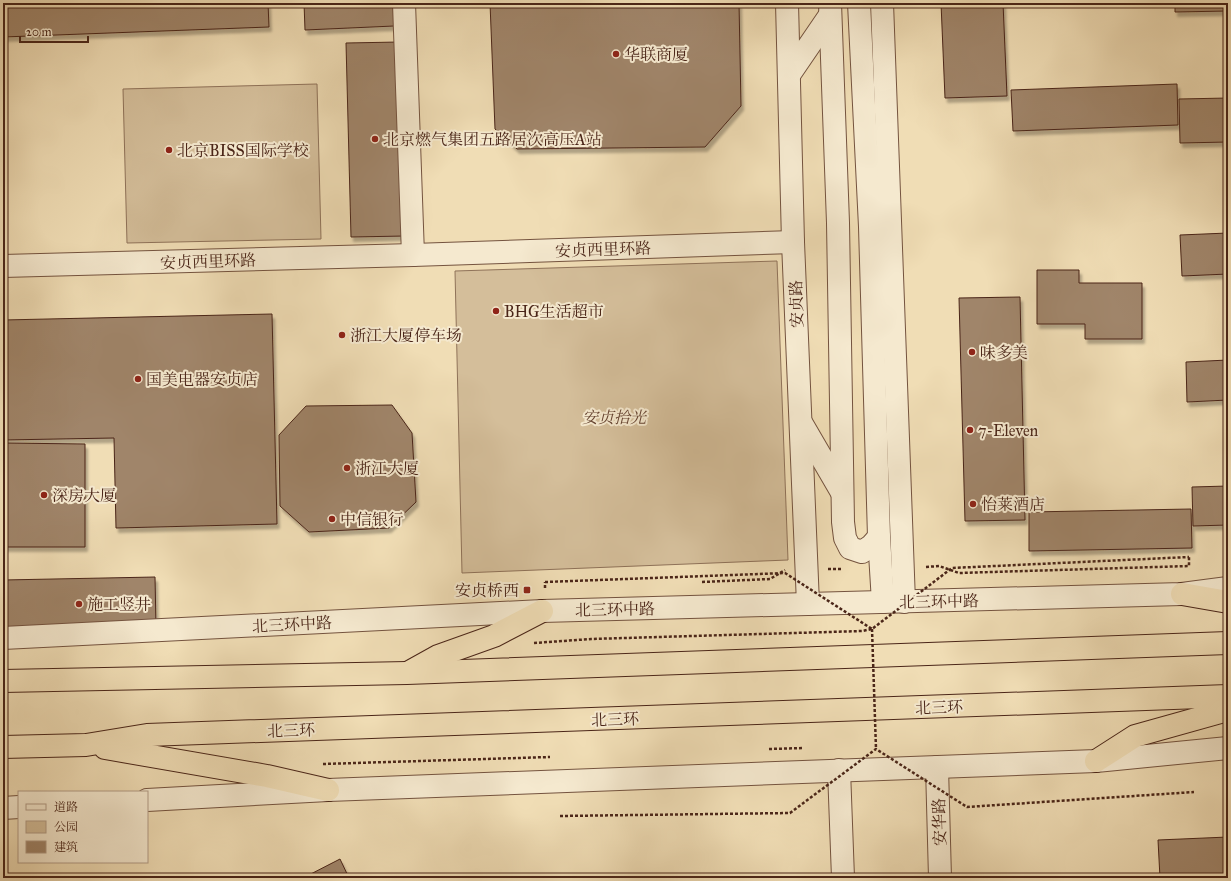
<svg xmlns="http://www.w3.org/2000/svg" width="1231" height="881" font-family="'IM FELL Great Primer','Noto Serif SC',serif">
<defs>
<filter id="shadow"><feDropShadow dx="2.5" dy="4.5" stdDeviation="1" flood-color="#0004"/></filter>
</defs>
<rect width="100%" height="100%" fill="#f0ddb5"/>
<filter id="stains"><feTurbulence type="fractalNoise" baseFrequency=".005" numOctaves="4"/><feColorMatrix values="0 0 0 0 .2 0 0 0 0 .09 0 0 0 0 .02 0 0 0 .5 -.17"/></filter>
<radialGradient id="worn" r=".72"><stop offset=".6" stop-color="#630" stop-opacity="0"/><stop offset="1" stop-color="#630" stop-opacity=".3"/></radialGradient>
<g fill="#d4be9a" stroke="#8f7259">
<polygon points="317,84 321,239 127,243 123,89"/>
<polygon points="777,261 788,560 462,573 455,271"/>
</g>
<g fill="#a0856a" stroke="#4a2518" filter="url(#shadow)">
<polygon points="3,3 268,3 269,27 3,37"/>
<polygon points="304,3 394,3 394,26 305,30"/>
<polygon points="490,3 739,3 741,106 705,147 517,149 495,129"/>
<polygon points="941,3 1003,3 1007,96 945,98"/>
<polygon points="1175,3 1228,3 1228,11 1175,12"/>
<polygon points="399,42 405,236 351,237 346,43"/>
<polygon points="1177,84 1178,125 1013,131 1011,90"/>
<polygon points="1228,98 1228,142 1180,143 1179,99"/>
<polygon points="1228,233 1228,274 1182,276 1180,235"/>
<polygon points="1037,270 1079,270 1079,283 1142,283 1142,339 1085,339 1085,324 1037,324"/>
<polygon points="1020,297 1025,520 965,521 959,298"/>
<polygon points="272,314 277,524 116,528 114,438 3,440 3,320"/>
<polygon points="1228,360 1228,400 1187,402 1186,362"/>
<polygon points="392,405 412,433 416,502 389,528 309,532 280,506 279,435 306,406"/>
<polygon points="3,443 85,444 85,547 3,547"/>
<polygon points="1228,486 1228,525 1193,526 1192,487"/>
<polygon points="1191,509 1192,548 1029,551 1029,512"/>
<polygon points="155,577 156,627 3,632 3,580"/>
<polygon points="1228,837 1228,875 1160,878 1158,840"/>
<polygon points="340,859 349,878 303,878"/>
</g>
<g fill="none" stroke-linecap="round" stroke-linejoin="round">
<g stroke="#74533f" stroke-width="24">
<g id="minor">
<polyline points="404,3 413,255"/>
<polyline points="3,266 413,255 793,242"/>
</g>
</g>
<g stroke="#74533f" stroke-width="24">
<g id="tertiary">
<polyline points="787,3 793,242 808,604"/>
<polyline points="830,3 838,223 843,522 845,538 850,548 862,552 871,546 879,537"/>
<polyline points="859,3 870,227 879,537 883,602"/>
<polyline points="882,3 904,602"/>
<polyline points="789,75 830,15"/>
<polyline points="802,424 841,491"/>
<polyline points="3,638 542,611 1182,594 1228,588"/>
<polyline points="937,767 940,878"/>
<polyline points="839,770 843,878"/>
<polyline points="147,800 328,790 1096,761 1228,748"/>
<polyline points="3,808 19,807"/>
</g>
</g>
<g stroke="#4a2518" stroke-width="24">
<g id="trunk">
<polyline points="1182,594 1228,602"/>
<polyline points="411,671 438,656 494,636 542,611"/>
<polyline points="3,681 407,673 1228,643"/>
<polyline points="3,747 86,745 147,735 1228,696"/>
<polyline points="105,748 267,776 328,790"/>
<polyline points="1096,761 1135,736 1228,710"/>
</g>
</g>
<g stroke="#4a2518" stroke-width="2.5" stroke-dasharray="3 2" stroke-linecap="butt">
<polyline points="926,567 939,566 959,573 1189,566 1189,557"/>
<polyline points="828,569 841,569"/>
<polyline points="702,582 770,579 785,570"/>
<polyline points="545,588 545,582"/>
<polyline points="534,643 591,639 862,631 872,629"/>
<polyline points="769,749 804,748"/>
<polyline points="323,764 550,757"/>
</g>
<use href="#minor" stroke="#f5e9cf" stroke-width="22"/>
<use href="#tertiary" stroke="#f5e9cf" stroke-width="22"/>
<use href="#trunk" stroke="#f0ddb5" stroke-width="22"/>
<g stroke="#4a2518" stroke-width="2.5" stroke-dasharray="3 2" stroke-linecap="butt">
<polyline points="545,582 785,573 872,629 952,568 1189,557"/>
<polyline points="872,629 876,749"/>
<polyline points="560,816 790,813 876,749 967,807 1194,792"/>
</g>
</g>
<g fill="#8f2418" stroke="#f5e9cf" stroke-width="1.5">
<circle cx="616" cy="54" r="4"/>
<circle cx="375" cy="139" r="4"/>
<circle cx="169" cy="150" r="4"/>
<circle cx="496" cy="311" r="4"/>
<circle cx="342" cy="335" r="4"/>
<circle cx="972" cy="352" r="4"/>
<circle cx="138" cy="379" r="4"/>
<circle cx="970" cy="430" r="4"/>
<circle cx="347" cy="468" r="4"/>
<circle cx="44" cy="495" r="4"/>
<circle cx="973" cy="504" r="4"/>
<circle cx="332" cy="519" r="4"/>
<rect x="523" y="586" width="8" height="8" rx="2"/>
<circle cx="79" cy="604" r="4"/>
</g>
<g text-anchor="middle" stroke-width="4" stroke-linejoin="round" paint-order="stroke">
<g font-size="16" fill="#4a2518" stroke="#f5e9cf" text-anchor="start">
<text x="624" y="60">华联商厦</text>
<text x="383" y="145">北京燃气集团五路居次高压A站</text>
<text x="177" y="156">北京BISS国际学校</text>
<text x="504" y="317">BHG生活超市</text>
<text x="350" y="341">浙江大厦停车场</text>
<text x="980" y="358">味多美</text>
<text x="146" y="385">国美电器安贞店</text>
<text x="978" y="436">7-Eleven</text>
<text x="355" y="474">浙江大厦</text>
<text x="52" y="501">深房大厦</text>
<text x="981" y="510">怡莱酒店</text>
<text x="340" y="525">中信银行</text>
<text x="519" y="596" text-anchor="end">安贞桥西</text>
<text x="87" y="610">施工竖井</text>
</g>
<g font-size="16" fill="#4a2518" stroke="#f5e9cf">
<text transform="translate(603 249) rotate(-2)" y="6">安贞西里环路</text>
<text transform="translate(208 261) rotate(-2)" y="6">安贞西里环路</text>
<text transform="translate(796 304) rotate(-92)" y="6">安贞路</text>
<text transform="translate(939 601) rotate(-1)" y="6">北三环中路</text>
<text transform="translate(615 609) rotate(-1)" y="6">北三环中路</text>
<text transform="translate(292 624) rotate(-3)" y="6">北三环中路</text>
<text transform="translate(939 707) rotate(-2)" y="6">北三环</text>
<text transform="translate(615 719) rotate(-2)" y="6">北三环</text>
<text transform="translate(291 730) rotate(-2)" y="6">北三环</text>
<text transform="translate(939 822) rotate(-92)" y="6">安华路</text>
</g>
<g font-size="16" font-style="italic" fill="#664432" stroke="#f5e9cf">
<text x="614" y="423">安贞拾光</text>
</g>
</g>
<rect width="1231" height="881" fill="none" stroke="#f0ddb5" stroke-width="16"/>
<rect x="4" y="4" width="1223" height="873" fill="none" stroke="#4a2518" stroke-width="2"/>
<rect x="8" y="8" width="1215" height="865" fill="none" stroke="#4a2518"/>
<rect x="18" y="791" width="130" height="72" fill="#f5e9cf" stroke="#b19b86"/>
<rect x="26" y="804" width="20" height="6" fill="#f5e9cf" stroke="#b19b86"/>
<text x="54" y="811" font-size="12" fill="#4a2518">道路</text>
<rect x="26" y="821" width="20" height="12" fill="#d4be9a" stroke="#b19b86"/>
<text x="54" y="831" font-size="12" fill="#4a2518">公园</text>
<rect x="26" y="841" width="20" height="12" fill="#a0856a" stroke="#b19b86"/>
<text x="54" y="851" font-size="12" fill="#4a2518">建筑</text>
<path d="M20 36v6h68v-6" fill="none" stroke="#4a2518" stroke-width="2"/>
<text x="26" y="36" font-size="12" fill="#4a2518" stroke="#f5e9cf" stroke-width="3" paint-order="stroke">20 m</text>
<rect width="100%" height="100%" filter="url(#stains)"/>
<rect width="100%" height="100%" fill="url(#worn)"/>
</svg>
